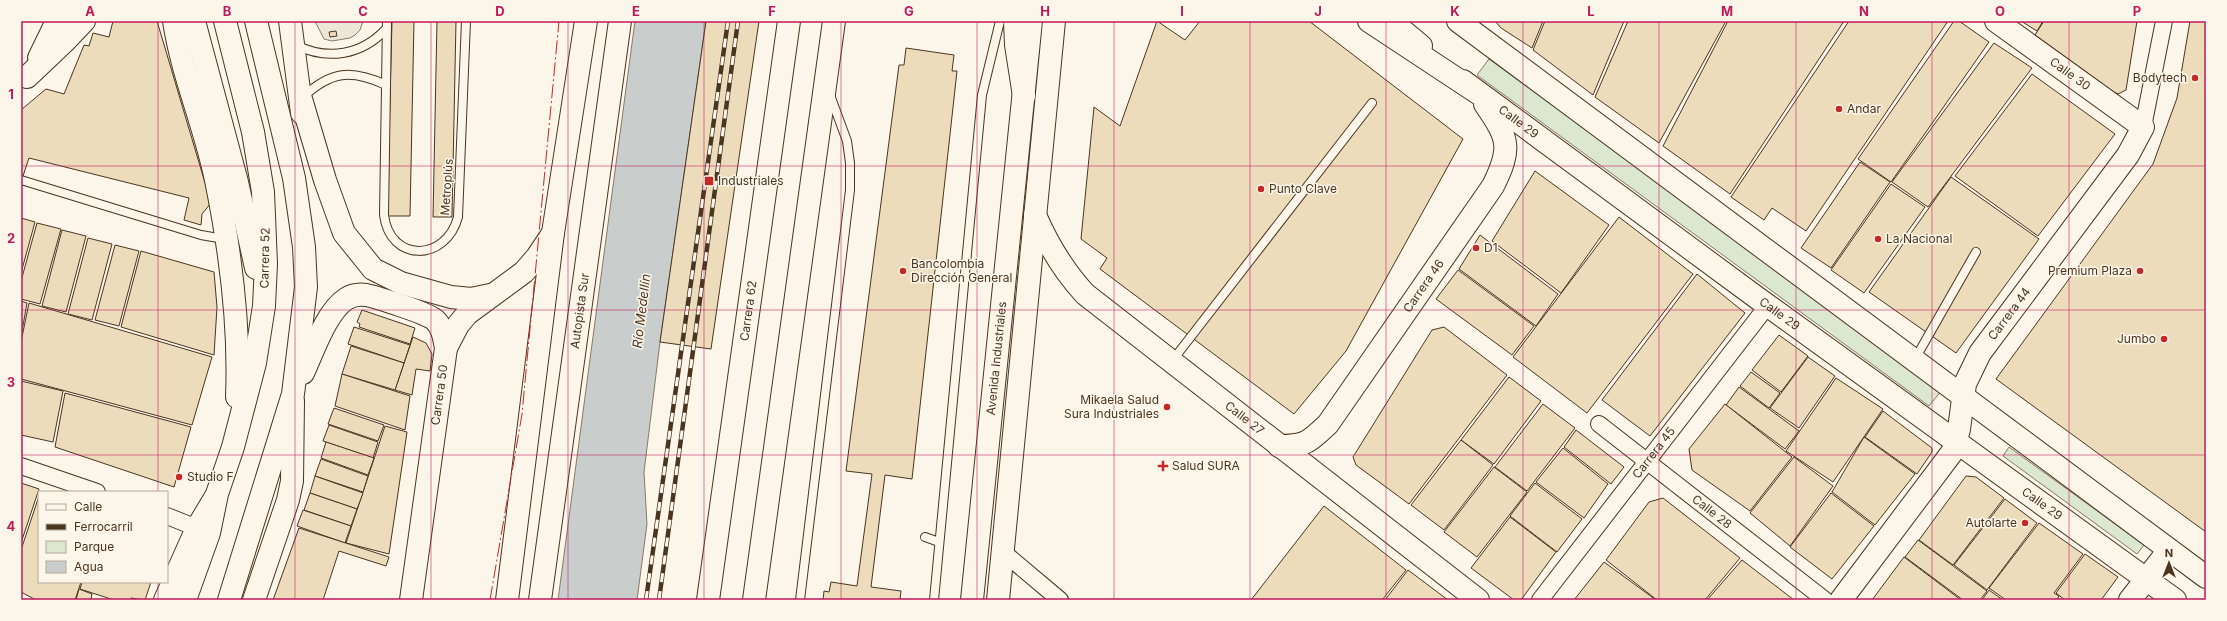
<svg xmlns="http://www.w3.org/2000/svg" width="2227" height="621" font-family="Inter,sans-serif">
<rect width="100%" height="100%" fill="#fbf6e9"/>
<g fill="#dce7d0" stroke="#887966">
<polygon points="1489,59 1942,390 1929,406 1477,75"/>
<polygon points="2009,447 2144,545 2137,554 2003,456"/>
</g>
<polygon fill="#ede7d9" stroke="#887966" points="315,21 363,21 360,30 355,35 350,38 332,41 324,39"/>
<polygon fill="#c9cecd" stroke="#887966" points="635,21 706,21 660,342 644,472 647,524 637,600 558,600"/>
<g fill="#ecdcbc" stroke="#4a3520">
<polygon points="113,21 157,21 211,203 202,214 201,225 184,220 189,198 29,158 23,176 21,175 21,110 46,89 64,94 84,45 89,46 93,33 109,37"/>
<polygon points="392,21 414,21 410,216 387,216"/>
<polygon points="437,21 456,21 452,217 433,217"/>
<polygon points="706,21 759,21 711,349 660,342"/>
<polygon points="1157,21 1185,40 1200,21 1309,21 1463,139 1346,351 1294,414 1100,269 1107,258 1081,239 1094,107 1120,126"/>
<polygon points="1495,21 1543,21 1532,48 1501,28"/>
<polygon points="1545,21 1624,21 1593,95 1533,50"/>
<polygon points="1628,21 1726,21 1659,143 1595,97"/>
<polygon points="1728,21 1844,21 1730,194 1663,146"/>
<polygon points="1849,21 1948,21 1806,231 1772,208 1764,220 1731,197"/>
<polygon points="1954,21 1959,21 1989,42 1891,182 1858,159"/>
<polygon points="2021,21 2043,21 2037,31"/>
<polygon points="2044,21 2137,21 2126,90 2118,94 2114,92 2035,35"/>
<polygon points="2190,21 2206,21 2206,532 1996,379 2153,164 2177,98"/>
<polygon points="336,31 337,36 330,37 329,32"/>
<polygon points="1994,43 2032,68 1928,207 1892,182"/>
<polygon points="906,48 954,55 952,71 957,71 912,479 885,475 871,587 901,591 900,599 907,600 823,600 824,591 829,592 831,582 857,586 872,474 846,471 899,65 904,65"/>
<polygon points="2032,74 2115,134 2038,236 1955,176"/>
<polygon points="1860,162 1890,182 1831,268 1801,248"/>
<polygon points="1535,171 1609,225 1561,293 1492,241"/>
<polygon points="1951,177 2039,239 1956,353 1869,292"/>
<polygon points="1891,184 1925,207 1864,293 1831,270"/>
<polygon points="1619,217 1693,274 1587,413 1513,357"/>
<polygon points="21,218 35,222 21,273"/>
<polygon points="37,223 61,229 40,304 21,299 21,281"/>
<polygon points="62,230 86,236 66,312 42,306"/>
<polygon points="1480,235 1558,294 1536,326 1459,269"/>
<polygon points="88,238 112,244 92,320 68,314"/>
<polygon points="115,245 139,251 119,326 95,320"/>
<polygon points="141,251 214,272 217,307 214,355 121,327"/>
<polygon points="1458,270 1534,326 1512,355 1436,299"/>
<polygon points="1697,274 1745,313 1650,436 1602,400"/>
<polygon points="21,301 27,303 21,337"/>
<polygon points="29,303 212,357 192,425 21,379 21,342"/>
<polygon points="362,310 415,328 410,344 359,327 360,324 357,322"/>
<polygon points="354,327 410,345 404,363 348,344"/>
<polygon points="1444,327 1507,375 1409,504 1356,465 1353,457 1432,330"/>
<polygon points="1779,335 1808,356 1781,392 1752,370"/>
<polygon points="413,337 426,343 432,354 430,371 416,369 412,395 395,390"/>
<polygon points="351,346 404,363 395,390 342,374"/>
<polygon points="1808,357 1835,376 1799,428 1770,408"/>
<polygon points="1751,372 1780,393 1769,408 1740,386"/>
<polygon points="342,374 410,396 405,430 335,406"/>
<polygon points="1509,377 1541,401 1494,464 1461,440"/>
<polygon points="1836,378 1883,409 1833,482 1786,451"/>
<polygon points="21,381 63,391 53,442 21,435"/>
<polygon points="1739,387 1799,431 1785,449 1726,405"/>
<polygon points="65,393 191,427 174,487 55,447"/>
<polygon points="1543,404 1575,428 1527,491 1495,467"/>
<polygon points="1725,404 1792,457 1750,511 1692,470 1689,449"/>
<polygon points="334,408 384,425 378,441 328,424"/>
<polygon points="1883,411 1932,448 1932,452 1917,474 1865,437"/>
<polygon points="329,425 378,442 373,458 323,441"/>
<polygon points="385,426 407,432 389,554 346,543"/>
<polygon points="1576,430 1624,467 1611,484 1564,447"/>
<polygon points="1864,437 1915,474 1875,525 1832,492"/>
<polygon points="1461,440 1493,465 1444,530 1411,505"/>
<polygon points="326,442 374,458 368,475 321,458"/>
<polygon points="1563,448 1608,484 1584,518 1536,482"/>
<polygon points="1794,457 1833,486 1790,546 1750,513"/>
<polygon points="321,459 368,476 363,492 315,476"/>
<polygon points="1494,467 1527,492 1477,557 1444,532"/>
<polygon points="315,476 363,493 357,509 310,493"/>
<polygon points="1966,476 1976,477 2004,498 1953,565 1919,540"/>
<polygon points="21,483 39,489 21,543"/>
<polygon points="1535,483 1582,519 1557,552 1510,516"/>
<polygon points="310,493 357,509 351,526 304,510"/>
<polygon points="1831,493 1874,526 1832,579 1790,547"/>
<polygon points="39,496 39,582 81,582 75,600 36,600 21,592 21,550"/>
<polygon points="1663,498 1740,558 1705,600 1657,600 1606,560 1649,502"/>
<polygon points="2005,499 2037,523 1987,590 1954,565"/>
<polygon points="1324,506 1406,570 1382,600 1251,600"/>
<polygon points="303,510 351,526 345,543 297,526"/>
<polygon points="1510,517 1556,552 1521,600 1514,600 1471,568"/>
<polygon points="2039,523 2083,554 2054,593 2059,596 2057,600 2006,600 1989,588"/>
<polygon points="299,528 389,557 386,566 339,551 323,600 273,600"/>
<polygon points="1918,540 1987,591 1980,600 1963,600 1905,557"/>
<polygon points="2085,554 2118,577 2101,600 2065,600 2056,593"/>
<polygon points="1904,557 1961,600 1872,600"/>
<polygon points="1742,560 1794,600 1707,600"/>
<polygon points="1604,562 1656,600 1574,600"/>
<polygon points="1408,570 1448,600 1385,600"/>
<polygon points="82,582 151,582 145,600 131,598 131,600 114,600 80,589"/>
<polygon points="79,589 92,594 91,599 93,600 76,600"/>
<polygon points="1989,590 2003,600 1982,600"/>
</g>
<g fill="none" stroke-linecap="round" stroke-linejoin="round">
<g stroke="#4a3520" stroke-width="10">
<g id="lane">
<path d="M 387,21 L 384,215 C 390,263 446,262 458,217 L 466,21"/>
<path d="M 296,45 C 328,61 362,55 386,29"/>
<path d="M 303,97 C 331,71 351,69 386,85"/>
<polyline points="21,180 201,235 224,239 224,240"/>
<polyline points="1915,359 1976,252"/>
<polyline points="1172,361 1372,103"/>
<polyline points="925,537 939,542"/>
<polyline points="800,600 850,190 850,163 847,141 830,95"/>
<polyline points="934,600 982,95 1000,21"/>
</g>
</g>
<g stroke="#4a3520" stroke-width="18">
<g id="street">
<polyline points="2143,127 2164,21"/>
<path id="s1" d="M 1599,424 L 1825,600"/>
<polyline points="21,466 97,492"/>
<polyline points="167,516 207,532"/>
<polyline points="1003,552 1060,600"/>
<path id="s2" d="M 1540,600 L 1768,305"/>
</g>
</g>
<g stroke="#4a3520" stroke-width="24">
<g id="secondary">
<polyline points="1391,21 1421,46"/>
<polyline points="1458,21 2206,577"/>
<polyline points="39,58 57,21"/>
<polyline points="27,77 66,40 84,21"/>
<path id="s3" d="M 1463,81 L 1756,297 L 2175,600"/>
<path id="s4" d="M 1035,215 C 1048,245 1063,270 1085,294 L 1478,600"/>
<path id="s5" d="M 1279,446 C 1306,446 1309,442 1328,424 L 1493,186 C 1512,148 1509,139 1485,104"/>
<polyline points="165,600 197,528 215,498"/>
<polyline points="254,600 288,500 292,481 293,401"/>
<path id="s6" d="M 411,600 L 446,348 L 458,325 L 467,314 L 524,272 L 537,257 L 553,233"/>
<path id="s7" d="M 1841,600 L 1953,451 L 1959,429 L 1965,384 L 1980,353 L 2128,155 L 2143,127 L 1996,21"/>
<polyline points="2130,600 2169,550"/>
</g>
</g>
<g stroke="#4a3520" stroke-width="24">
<g id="primary">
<path d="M 174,21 C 182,75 205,126 216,180 C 230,249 240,326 237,397"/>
<polyline points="194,21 237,182 256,268"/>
<polyline points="290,21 302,113"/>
<polyline points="1369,21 1478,93"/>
<polyline points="301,99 325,180 344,233 373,269 401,283 451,297 471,299 490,295"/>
<path d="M 303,373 C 313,352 326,312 346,299 C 352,295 359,294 366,295 C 376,297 430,314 435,320 C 443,328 444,338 446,348"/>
<polyline points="185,600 209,533 217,494 233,447 255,363 264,306 266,264 263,192 253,132 225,21"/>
<polyline points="229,600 293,394 306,287 304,247 294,178 256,21"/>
<path id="s8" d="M 972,600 L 1031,21"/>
<polyline points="998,600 1054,21"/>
</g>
</g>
<g stroke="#4a3520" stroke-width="24">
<g id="highway">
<polyline points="1015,21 1016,45 1024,96"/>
<polyline points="507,600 553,233 586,21"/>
<path id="s9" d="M 540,600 L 620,21"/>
<path id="s10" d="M 708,600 L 789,21"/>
<polyline points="754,600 834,21"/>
</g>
</g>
<use href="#lane" stroke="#fbf6e9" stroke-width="8"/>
<use href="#street" stroke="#fbf6e9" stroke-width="16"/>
<use href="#secondary" stroke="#fbf6e9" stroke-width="22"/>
<use href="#primary" stroke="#fbf6e9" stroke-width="22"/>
<use href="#highway" stroke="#fbf6e9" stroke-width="22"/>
<g stroke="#4a3520" stroke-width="4.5">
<g id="rail">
<polyline points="646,600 728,21"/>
<polyline points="659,600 738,21"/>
</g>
</g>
<use href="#rail" stroke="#fbf6e9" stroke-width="3" stroke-dasharray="9" stroke-linecap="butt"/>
<polyline stroke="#c62828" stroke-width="1" stroke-dasharray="14 3 2 3" stroke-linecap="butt" points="490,600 522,414 559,21"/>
</g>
<path fill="none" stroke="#c2185b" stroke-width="1" stroke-opacity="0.55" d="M 158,21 L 158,492M 295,21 L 295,600M 431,21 L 431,600M 568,21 L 568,600M 704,21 L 704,600M 841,21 L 841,600M 977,21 L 977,600M 1114,21 L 1114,600M 1250,21 L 1250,600M 1386,21 L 1386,600M 1523,21 L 1523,600M 1659,21 L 1659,600M 1796,21 L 1796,600M 1932,21 L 1932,600M 2069,21 L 2069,600M 21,166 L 2206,166M 21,310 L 2206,310M 21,455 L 2206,455M 158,582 L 158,600"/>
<g fill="#c62828" stroke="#fbf6e9" stroke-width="1.5">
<circle cx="2195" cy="78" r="4"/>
<circle cx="1839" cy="109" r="4"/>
<rect x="704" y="176" width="10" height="10" rx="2"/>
<circle cx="1261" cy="189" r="4"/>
<circle cx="1878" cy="239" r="4"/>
<circle cx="1476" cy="248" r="4"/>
<circle cx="903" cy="271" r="4"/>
<circle cx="2140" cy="271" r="4"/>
<circle cx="2164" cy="339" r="4"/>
<circle cx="1167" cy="407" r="4"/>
<path d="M1161 460h4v4h4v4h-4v4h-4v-4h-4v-4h4z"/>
<circle cx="179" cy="477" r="4"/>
<circle cx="2025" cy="523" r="4"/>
</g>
<g text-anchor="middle" stroke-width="3" stroke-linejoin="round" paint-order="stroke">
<g font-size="12" fill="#4a3520" stroke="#fbf6e9">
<text transform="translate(2070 74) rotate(36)" y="4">Calle 30</text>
<text dy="4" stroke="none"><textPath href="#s3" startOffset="69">Calle 29</textPath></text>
<text transform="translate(447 187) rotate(-86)" y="4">Metroplús</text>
<text transform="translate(265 258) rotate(-89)" y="4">Carrera 52</text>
<text dy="4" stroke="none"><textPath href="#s5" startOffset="224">Carrera 46</textPath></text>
<text dy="4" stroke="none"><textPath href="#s9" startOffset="292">Autopista Sur</textPath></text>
<text dy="4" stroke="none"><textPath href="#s10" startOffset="292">Carrera 62</textPath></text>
<text dy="4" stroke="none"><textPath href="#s3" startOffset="393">Calle 29</textPath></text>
<text dy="4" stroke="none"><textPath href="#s7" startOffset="338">Carrera 44</textPath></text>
<text dy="4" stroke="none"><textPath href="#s8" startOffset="243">Avenida Industriales</textPath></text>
<text dy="4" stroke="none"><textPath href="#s6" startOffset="207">Carrera 50</textPath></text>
<text dy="4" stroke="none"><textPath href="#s4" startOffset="296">Calle 27</textPath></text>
<text dy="4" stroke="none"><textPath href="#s2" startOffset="186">Carrera 45</textPath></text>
<text dy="4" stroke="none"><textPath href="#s3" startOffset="717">Calle 29</textPath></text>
<text dy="4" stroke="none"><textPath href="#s1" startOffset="143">Calle 28</textPath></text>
</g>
<g font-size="12" fill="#4a3520" stroke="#fbf6e9" text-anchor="start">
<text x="2187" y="82" text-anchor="end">Bodytech</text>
<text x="1847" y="113">Andar</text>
<text x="718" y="185">Industriales</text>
<text x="1269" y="193">Punto Clave</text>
<text x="1886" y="243">La Nacional</text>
<text x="1484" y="252">D1</text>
<text x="911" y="268">Bancolombia<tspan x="911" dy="14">Dirección General</tspan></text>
<text x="2132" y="275" text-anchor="end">Premium Plaza</text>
<text x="2156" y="343" text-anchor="end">Jumbo</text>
<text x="1159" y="404" text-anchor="end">Mikaela Salud<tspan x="1159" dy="14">Sura Industriales</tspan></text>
<text x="1172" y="470">Salud SURA</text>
<text x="187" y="481">Studio F</text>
<text x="2017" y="527" text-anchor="end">Autolarte</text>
</g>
<g font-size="13" font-style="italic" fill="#4a3520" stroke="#fbf6e9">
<text transform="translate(641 311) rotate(-83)" y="5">Río Medellín</text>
</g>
</g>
<rect width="2227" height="621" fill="none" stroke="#fbf6e9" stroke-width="44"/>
<rect x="38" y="491" width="130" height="92" fill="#fbf6e9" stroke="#b4a999"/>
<rect x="46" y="504" width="20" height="6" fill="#fbf6e9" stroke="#b4a999"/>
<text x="74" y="511" font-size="12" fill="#4a3520">Calle</text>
<rect x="46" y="524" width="20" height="6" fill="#4a3520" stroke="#b4a999"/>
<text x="74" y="531" font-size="12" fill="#4a3520">Ferrocarril</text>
<rect x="46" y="541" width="20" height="12" fill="#dce7d0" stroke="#b4a999"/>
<text x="74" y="551" font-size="12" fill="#4a3520">Parque</text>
<rect x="46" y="561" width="20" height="12" fill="#c9cecd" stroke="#b4a999"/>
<text x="74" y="571" font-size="12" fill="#4a3520">Agua</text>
<g transform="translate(2169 563)" stroke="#fbf6e9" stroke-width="3" paint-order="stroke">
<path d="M0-3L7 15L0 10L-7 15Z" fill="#4a3520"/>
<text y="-6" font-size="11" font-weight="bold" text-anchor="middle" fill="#4a3520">N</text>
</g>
<rect x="22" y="22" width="2183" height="577" fill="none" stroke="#c2185b" stroke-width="1.5"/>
<g font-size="13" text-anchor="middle" font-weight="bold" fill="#c2185b">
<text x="90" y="16">A</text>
<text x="227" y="16">B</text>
<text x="363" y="16">C</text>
<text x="500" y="16">D</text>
<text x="636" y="16">E</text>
<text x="772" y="16">F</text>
<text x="909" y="16">G</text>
<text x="1045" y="16">H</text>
<text x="1182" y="16">I</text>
<text x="1318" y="16">J</text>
<text x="1455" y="16">K</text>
<text x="1591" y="16">L</text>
<text x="1727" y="16">M</text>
<text x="1864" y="16">N</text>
<text x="2000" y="16">O</text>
<text x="2137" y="16">P</text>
<text x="11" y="99">1</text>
<text x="11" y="243">2</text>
<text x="11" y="387">3</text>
<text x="11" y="531">4</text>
</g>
</svg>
